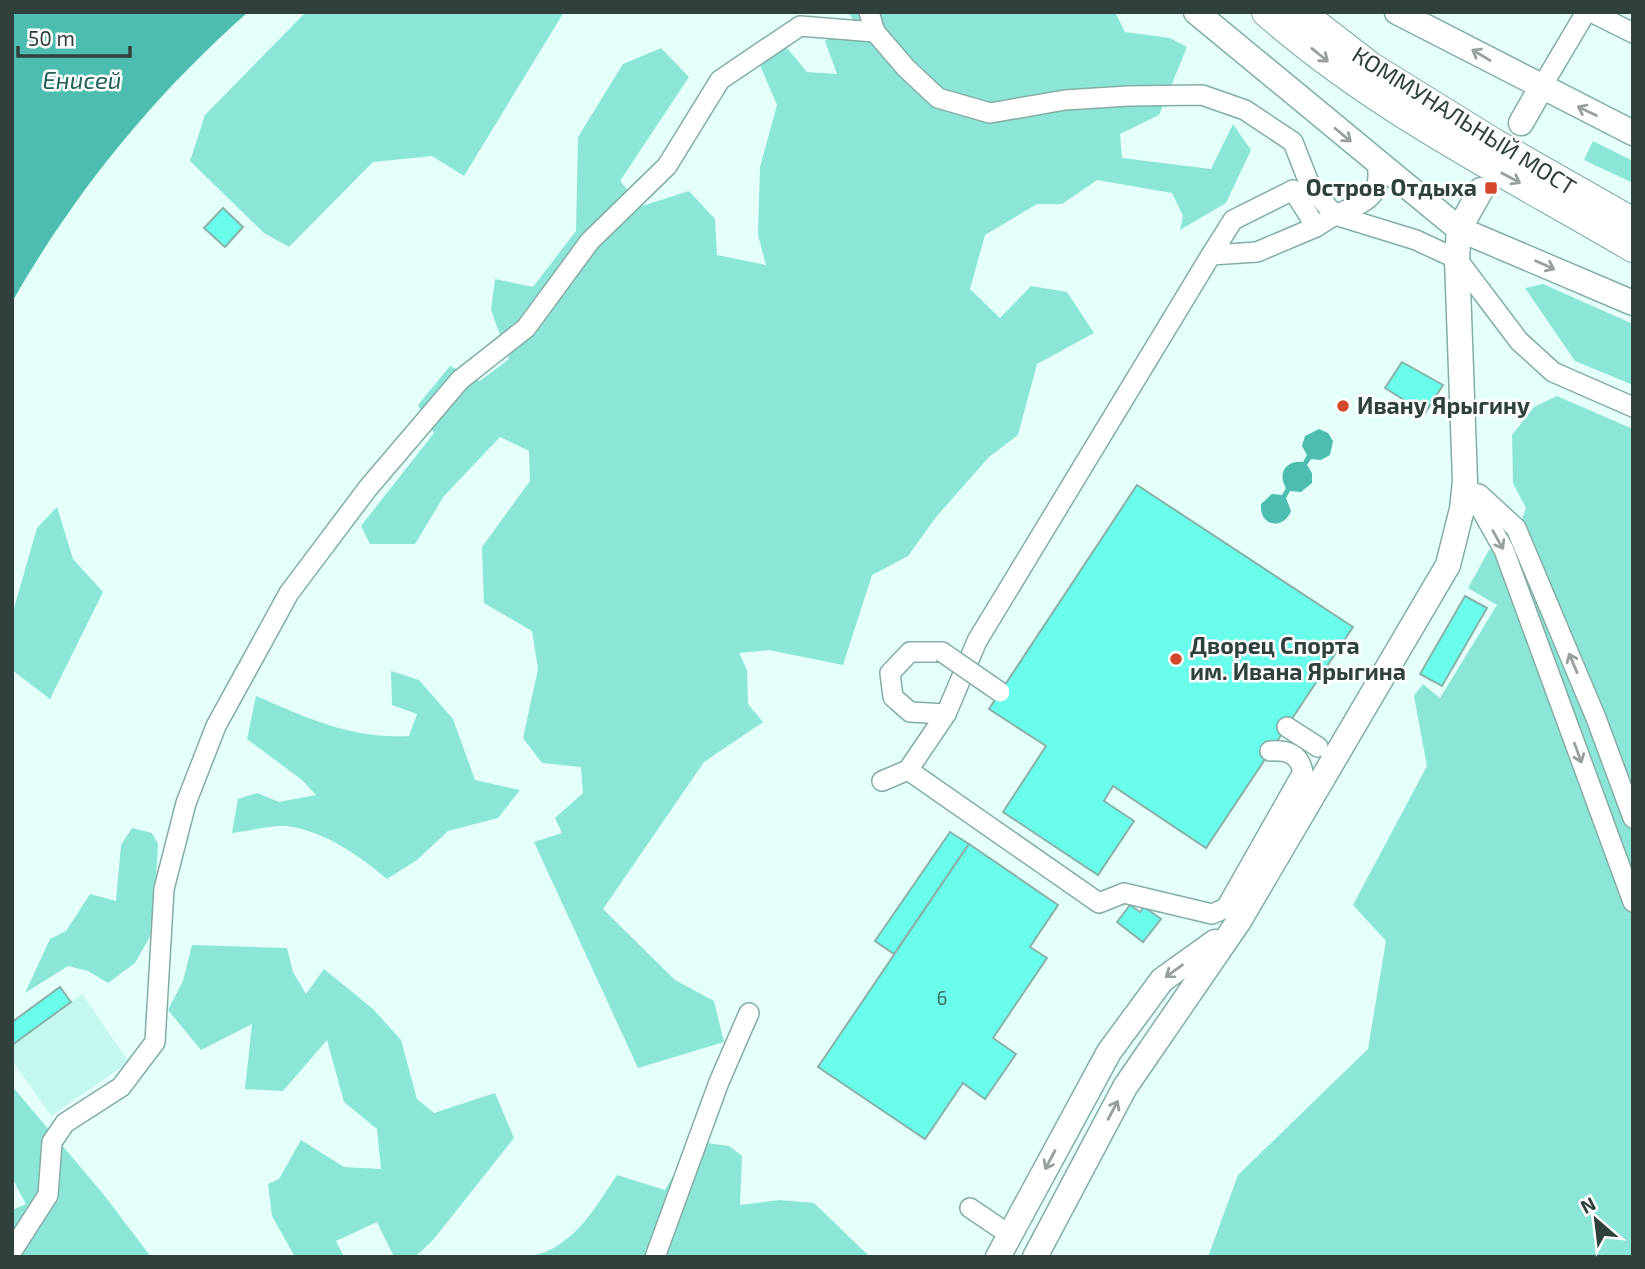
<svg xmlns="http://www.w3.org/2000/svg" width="1645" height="1269" font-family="'Exo 2',sans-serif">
<rect width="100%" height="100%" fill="#e5fffa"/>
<polygon fill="#c4f8ef" points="60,987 71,1002 82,994 129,1062 51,1116 12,1060 12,1022"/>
<g fill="#8ce6d8">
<polygon points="306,12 564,12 464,176 432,156 373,162 289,247 264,233 190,161 205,115"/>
<polygon points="848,12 1115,12 1125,32 1170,38 1187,47 1159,115 1120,134 1122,158 1211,169 1233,124 1251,150 1226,203 1180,230 1183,216 1172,193 1097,180 1062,204 1037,204 985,235 970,289 1000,318 1031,286 1067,292 1094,333 1037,364 1018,435 989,457 936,517 908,556 872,575 843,665 769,650 739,653 747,670 748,704 763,722 704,762 603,909 675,980 714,1001 724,1042 638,1068 534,842 562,833 555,818 583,793 581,767 542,763 523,738 538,669 532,631 484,603 482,547 530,481 529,451 500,437 444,496 415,544 370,544 361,526 434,433 418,405 450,366 480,381 509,359 491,310 495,279 533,287 576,231 578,137 623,64 661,48 689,77 620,181 642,206 689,191 715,219 717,255 766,265 758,235 760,167 777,105 760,65 787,48 807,72 837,74 825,41 854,21"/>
<polygon points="1593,141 1633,161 1633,183 1584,160"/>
<polygon points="1543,284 1633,324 1633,385 1575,361 1525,288"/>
<polygon points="1557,396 1633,429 1633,1257 1208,1257 1238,1175 1368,1049 1386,941 1353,905 1427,766 1414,696 1423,684 1440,698 1497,605 1468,588 1489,550 1513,544 1526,508 1513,483 1512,435 1534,407"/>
<polygon points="57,507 73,559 103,592 50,699 12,670 12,615 37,528"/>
<path d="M 391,671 L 419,680 L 453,719 L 475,780 L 520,790 L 498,818 L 448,831 L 417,860 L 387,879 C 360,856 323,830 286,826 C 270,825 249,831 232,833 L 238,799 L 257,793 L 279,802 L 316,795 L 302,780 L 247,739 L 256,696 C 308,718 350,739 409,736 L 417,714 L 392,705 Z"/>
<polygon points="132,828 152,833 158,844 153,931 135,963 108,983 88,971 68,966 25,993 50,939 66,931 90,894 116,901 121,845"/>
<polygon points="192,945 287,948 293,972 306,994 324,969 373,1009 401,1040 417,1099 434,1113 495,1093 514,1138 433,1240 415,1257 394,1257 377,1222 336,1241 344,1257 295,1257 272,1216 268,1184 279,1179 301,1140 344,1167 381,1169 377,1129 344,1102 327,1040 283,1091 245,1089 252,1024 201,1050 168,1010 183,981"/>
<polygon points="12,1086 104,1195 151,1257 12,1257 12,1210 26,1204 12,1178"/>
<path d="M 693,1141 L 729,1146 L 742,1156 L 740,1205 L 779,1200 L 814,1203 L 870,1257 L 524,1257 C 571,1252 593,1211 617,1175 L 665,1190 Z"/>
</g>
<g fill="#4cbdae">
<path d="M 12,12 L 248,12 C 154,95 74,193 12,302 Z"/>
<path d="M 1319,429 L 1328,433 L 1333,441 L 1330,455 L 1321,460 L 1311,459 L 1307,465 L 1312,473 L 1312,483 L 1301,492 L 1290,491 L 1286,498 L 1291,511 C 1283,531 1259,526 1261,504 L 1272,494 L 1282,495 L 1286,488 C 1277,473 1286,460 1303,462 L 1307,455 L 1302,446 L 1305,436 Z"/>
</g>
<g fill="#69fdeb" stroke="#89b1ab" stroke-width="2">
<polygon points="223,208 243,227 225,247 204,228"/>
<polygon points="1402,362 1443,385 1425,413 1385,388"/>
<polygon points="1137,485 1353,627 1206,848 1113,786 1104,801 1134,821 1098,875 1003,812 1046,746 989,709"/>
<polygon points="1465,596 1487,608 1442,686 1420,674"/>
<polygon points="950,832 969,844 894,954 875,941"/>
<polygon points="969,844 1058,905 1030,947 1047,958 993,1038 1016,1054 985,1099 963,1083 925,1139 818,1067"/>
<polygon points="1130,905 1140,912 1144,907 1161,919 1143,942 1117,922"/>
<polygon points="60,987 71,1002 12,1045 12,1022"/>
</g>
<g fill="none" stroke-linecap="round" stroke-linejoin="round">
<g stroke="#85ada6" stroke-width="22">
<g id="minor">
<path d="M 869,12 L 875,32 L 906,68 L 938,98 L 990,113 L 1065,100 L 1128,96 L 1202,95 L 1245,110 L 1293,142 L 1311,188 L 1335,215 C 1364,202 1383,199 1377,163"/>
<polyline points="1591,12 1633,33"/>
<polyline points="1541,88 1586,12"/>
<polyline points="1211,255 1233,220 1293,190 1316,227"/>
<polyline points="1465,481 1504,550 1633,902"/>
<polyline points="1479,494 1516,528 1596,718 1633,818"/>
<polyline points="942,652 910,652 890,673 893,697 910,712 946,714"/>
<polyline points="1287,727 1318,747"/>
<path d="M 908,770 L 1099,903 L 1124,893 L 1212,914 L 1226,908 L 1303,772 C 1299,753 1287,750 1270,751"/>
<polyline points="882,781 908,770 946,714 977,641 1211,255 1257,252 1316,227 1335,215 1416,240 1457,259 1519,341 1553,372 1633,407"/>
<polyline points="970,1208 1010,1235"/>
<polyline points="12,1251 48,1195 52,1142 65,1123 121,1087 155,1042 164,889 186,803 216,726 289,593 368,488 460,380 526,328 590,241 667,166 720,80 800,26 875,32"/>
<polyline points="655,1257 719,1082 749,1013"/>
</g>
</g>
<g stroke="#85ada6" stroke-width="27">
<g id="major">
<polyline points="1196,12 1459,229 1633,303"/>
<polyline points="1397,12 1633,133"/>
<polyline points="1521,123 1541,88"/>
<polyline points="998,1257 1109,1052 1162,980 1215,942"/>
<polyline points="1035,1257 1125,1087 1239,921 1448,565 1462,509 1465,481 1457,259 1459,229 1481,190"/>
</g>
</g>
<g stroke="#85ada6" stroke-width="32">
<g id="highway">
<path d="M 1267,12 C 1379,110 1506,172 1633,247"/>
<polyline points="1299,12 1370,67 1496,145 1633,223"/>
</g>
</g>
<use href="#minor" stroke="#fff" stroke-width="19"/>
<use href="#major" stroke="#fff" stroke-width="24"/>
<use href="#highway" stroke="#fff" stroke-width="30"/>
<g stroke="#85ada6" stroke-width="22" stroke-linecap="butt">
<polyline id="minor-bridge" points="942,652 1000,692"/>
</g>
<use href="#minor-bridge" stroke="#fff" stroke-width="19"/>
</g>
<defs><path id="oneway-shaft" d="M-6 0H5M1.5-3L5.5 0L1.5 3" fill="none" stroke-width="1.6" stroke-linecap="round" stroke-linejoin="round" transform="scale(1.75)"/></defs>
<g stroke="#97a09e">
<use href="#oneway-shaft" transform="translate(1320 55) rotate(39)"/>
<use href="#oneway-shaft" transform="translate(1481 55) rotate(-149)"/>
<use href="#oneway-shaft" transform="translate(1587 111) rotate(-154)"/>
<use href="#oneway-shaft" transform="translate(1343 135) rotate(40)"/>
<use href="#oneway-shaft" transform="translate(1511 178) rotate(28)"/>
<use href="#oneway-shaft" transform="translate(1545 265) rotate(24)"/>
<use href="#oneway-shaft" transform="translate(1498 540) rotate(61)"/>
<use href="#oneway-shaft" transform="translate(1573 663) rotate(-113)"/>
<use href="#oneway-shaft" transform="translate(1578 753) rotate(70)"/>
<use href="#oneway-shaft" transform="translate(1174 971) rotate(144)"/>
<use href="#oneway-shaft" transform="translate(1113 1110) rotate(-62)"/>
<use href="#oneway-shaft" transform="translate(1050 1160) rotate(118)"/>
</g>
<g fill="#d3482a" stroke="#fff" stroke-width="2.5">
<rect x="1484" y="181" width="14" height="14" rx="3.5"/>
<circle cx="1343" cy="406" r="7"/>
<circle cx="1176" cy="659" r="7"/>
</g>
<g text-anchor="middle" stroke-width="5" stroke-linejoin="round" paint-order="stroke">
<g font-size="19" fill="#3e6f68">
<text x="942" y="1005">6</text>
</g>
<g font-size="23" fill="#2f403d" stroke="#fff">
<text transform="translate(1464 121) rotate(32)" y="8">КОММУНАЛЬНЫЙ МОСТ</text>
</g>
<g font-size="23" font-weight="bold" fill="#2f403d" stroke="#fff" text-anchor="start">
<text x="1477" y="196" text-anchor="end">Остров Отдыха</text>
<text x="1357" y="414">Ивану Ярыгину</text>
<text x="1190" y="654">Дворец Спорта<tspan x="1190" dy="26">им. Ивана Ярыгина</tspan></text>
</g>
<g font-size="24" font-style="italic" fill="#24615a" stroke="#fff">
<text x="82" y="89">Енисей</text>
</g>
</g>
<rect width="1645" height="1269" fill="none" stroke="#2f403d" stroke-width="28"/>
<g transform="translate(1596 1220) rotate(332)" stroke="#ffffff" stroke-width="5" paint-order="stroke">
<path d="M0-5L12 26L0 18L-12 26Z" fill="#2f403d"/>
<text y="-10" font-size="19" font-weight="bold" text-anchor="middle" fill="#2f403d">N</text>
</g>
<path d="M18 46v10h112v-10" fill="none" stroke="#2f403d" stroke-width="3.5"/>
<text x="28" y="46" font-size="21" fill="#2f403d" stroke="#ffffff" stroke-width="5" paint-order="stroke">50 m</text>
</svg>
